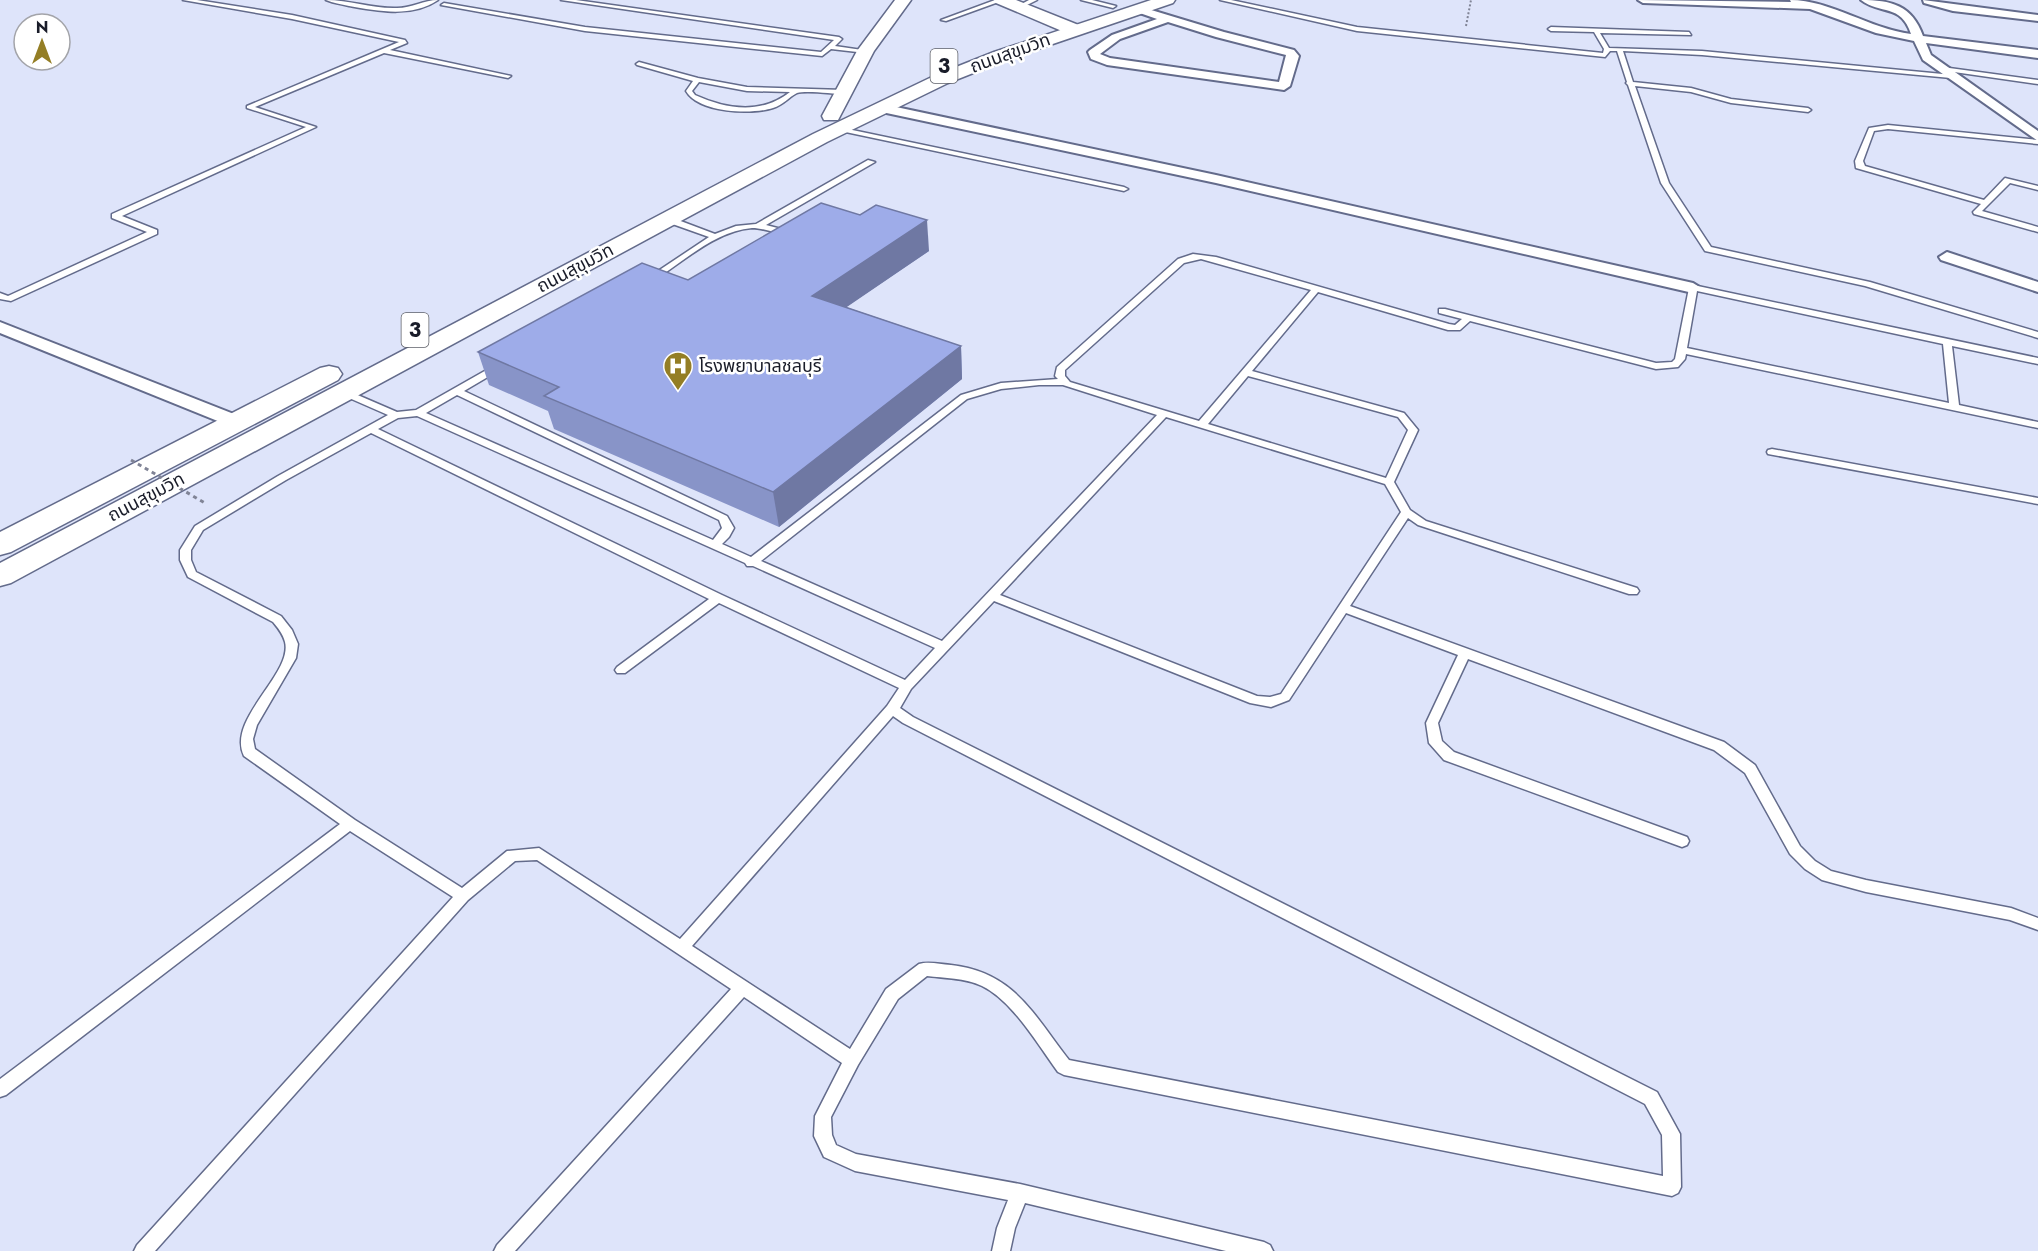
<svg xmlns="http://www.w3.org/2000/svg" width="2038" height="1251" font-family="Jost,'Noto Sans Thai',sans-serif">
<rect width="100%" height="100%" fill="#dee4fa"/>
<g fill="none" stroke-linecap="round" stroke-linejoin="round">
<g stroke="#636b8b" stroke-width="3">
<g id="lane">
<polygon points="183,0 197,0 292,15 405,40 407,43 390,50 511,76 508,78 384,53 255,107 316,127 122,216 157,230 157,234 11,301 0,299 0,293 8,296 147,232 112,218 112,214 306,127 247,108 247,106 399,42 292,19"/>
<path d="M 326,0 C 350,0 373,9 397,8 C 412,8 424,0 438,0 C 412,18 378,11 349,6 C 341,4 333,3 326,0 Z"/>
<polygon points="561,0 576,0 839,37 842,39 835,46 869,51 866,53 831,49 822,56 585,31 441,5 444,3 585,27 821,52 834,40"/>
<polygon points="995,0 1004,0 946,21 941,20"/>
<polygon points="1029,0 1037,0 1021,8 1016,7"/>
<polygon points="1081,0 1092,0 1116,6 1113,8"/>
<polygon points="1220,0 1231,0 1357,27 1603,53 1604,49 1594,32 1551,31 1548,29 1551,27 1689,32 1691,35 1600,33 1609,48 1702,51 1953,75 1953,77 1951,78 1702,55 1623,51 1633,82 1691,88 1731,99 1808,108 1811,110 1808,112 1731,103 1691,92 1635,86 1669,183 1711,247 1870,282 2038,332 2038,338 1865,286 1705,251 1661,183 1628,85 1626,83 1627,82 1617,51 1610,51 1605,57 1357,31"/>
<path d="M 639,62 L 698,78 L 747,87 L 844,90 L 847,92 L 844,94 C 834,94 806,90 797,93 C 789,97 783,105 773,108 C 751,115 699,113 686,91 L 693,81 L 637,65 L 636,64 ZM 699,82 L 747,91 L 790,92 C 761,115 726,109 695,95 L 692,91 Z"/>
<polygon points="1942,67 2038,80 2038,84 1940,70 1939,69"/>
<polygon points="1888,125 2038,140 2038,144 1888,129 1874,131 1863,161 1865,166 1984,200 2005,178 2038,186 2038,190 2010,183 1982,211 2038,227 2038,232 1974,214 1973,212 1981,204 1856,168 1855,161 1869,128"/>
<polygon points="838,127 1124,187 1128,189 1124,191 836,130 834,129"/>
<path d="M 868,160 L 875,162 L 766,225 L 793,232 L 793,236 C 782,236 766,228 752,228 C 715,231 683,262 653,281 L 646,279 L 709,237 L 664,221 L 664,217 L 670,217 L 715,234 L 736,226 L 756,224 Z"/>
<path d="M 1193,254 L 1216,257 L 1449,324 L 1455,325 L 1462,319 L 1439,313 L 1439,309 L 1445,309 L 1656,363 L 1672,362 L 1675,359 L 1689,288 L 1693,285 L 2038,358 L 2038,364 L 1952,346 L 1959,405 L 2038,422 L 2038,428 L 1686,354 L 1685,359 L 1678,367 L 1656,369 L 1470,321 L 1460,330 L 1448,330 L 1318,292 L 1252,371 L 1404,413 L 1418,430 L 1394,482 L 1410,510 L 1426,521 L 1637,588 L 1639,591 L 1637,594 L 1629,594 L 1418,525 L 1408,518 L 1350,606 L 1724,742 L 1755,765 L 1800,846 L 1815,861 L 1831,871 L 1866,880 L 2011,908 L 2038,918 L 2038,930 L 2010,920 L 1866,892 L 1822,880 L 1805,869 L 1790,854 L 1745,773 L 1714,750 L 1468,659 L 1438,723 L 1442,741 L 1454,752 L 1687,837 L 1689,841 L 1687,845 L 1682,847 L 1444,760 L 1429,743 L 1426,723 L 1458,655 L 1346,613 L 1289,700 L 1271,707 L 1250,703 L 994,601 L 911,689 L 900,708 L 913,717 L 1657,1092 L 1680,1134 L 1681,1187 L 1678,1193 L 1672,1196 L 1064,1075 L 1058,1072 C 1038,1045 1013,1001 982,986 C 965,978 944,978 927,976 L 898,999 L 858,1065 L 831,1117 L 832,1135 L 836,1145 L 856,1154 L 1020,1184 L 1264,1242 L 1270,1245 L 1273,1251 L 1226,1251 L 1025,1203 L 1015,1228 L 1010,1251 L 992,1251 L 997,1228 L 1008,1200 L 855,1171 L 824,1157 L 814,1136 L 815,1116 L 842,1063 L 744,997 L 515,1251 L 494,1251 L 497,1245 L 731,989 L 537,860 L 515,861 L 468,900 L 155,1251 L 134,1251 L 137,1245 L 453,897 L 350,831 L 6,1095 L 0,1097 L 0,1079 L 340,824 L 244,756 C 226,719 293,674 285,642 C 283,634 278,628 273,622 L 188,577 L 180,560 L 180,550 L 195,526 L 278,476 L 388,415 L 340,394 L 340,390 L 346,390 L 397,412 L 416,410 L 497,364 L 503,364 L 503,368 L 464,391 L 727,516 L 734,528 L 729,537 L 722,544 L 751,557 L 961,395 L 1001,383 L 1058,379 L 1055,376 L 1057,367 L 1178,259 ZM 1201,259 L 1311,290 L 1199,421 L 1070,382 L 1065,376 L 1065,370 L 1184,263 ZM 1697,291 L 1943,344 L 1949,403 L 1687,348 ZM 1248,376 L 1398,417 L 1408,430 L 1386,478 L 1208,424 ZM 1039,385 L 1063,385 L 1157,415 L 942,641 L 761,561 L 967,399 L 1001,389 ZM 457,395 L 719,520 L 722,528 L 713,540 L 426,413 ZM 417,416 L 745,563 L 747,566 L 753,566 L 935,648 L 905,680 L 722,595 L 378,429 L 398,418 ZM 1166,417 L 1385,484 L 1401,512 L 1281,694 L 1270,697 L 1257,696 L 1000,595 ZM 371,433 L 709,599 L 617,667 L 615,670 L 617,673 L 625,673 L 719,603 L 899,688 L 887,706 L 680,939 L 539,848 L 507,851 L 462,888 L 355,820 L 255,749 L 253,739 L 257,725 L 296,658 L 298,644 L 292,630 L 281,616 L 196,572 L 191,560 L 191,550 L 203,530 L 286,480 ZM 893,716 L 903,723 L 1645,1104 L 1662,1135 L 1663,1176 L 1069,1060 C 1033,1014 1014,972 951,965 C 940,964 928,961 919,964 L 886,989 L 850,1049 L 692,946 Z"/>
<polygon points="1772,449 2038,498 2038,504 1768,454 1767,452 1768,450"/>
</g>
</g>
<g stroke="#636b8b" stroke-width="4">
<g id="street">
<path d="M 1638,0 L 1791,2 L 1790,0 C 1831,0 1870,29 1911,34 C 1901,3 1880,15 1861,0 C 1891,0 1912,5 1923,36 L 2038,50 L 2038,58 L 1926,43 L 1931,55 L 2038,131 L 2038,141 L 1923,60 L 1914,41 L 1876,33 L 1810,9 L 1643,3 Z"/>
<polygon points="1923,0 2038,15 2038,21 1953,11 1924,3"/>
<path d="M 1138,6 L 1224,32 L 1294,50 L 1299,56 L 1290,86 L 1284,90 L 1107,65 L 1091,59 L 1088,52 L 1090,50 L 1112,35 L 1157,19 L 1134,11 L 1133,9 ZM 1168,22 L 1216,37 L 1286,55 L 1279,82 L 1110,58 L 1100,54 L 1120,39 Z"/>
<polygon points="882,104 1216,175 1693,283 1701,288 1693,293 1216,183 877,111 876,108"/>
<polygon points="1947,252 2038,282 2038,292 1941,260 1939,257"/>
<polygon points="0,322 244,418 246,422 244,426 230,426 0,333"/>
</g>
</g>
<g stroke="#636b8b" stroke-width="3">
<g id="secondary">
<polygon points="895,0 911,0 874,51 838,120 824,120 822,116 857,51"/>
<polygon points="994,0 1016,0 1081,26 1083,30 1075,35 1069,34 996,3"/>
</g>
</g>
<g stroke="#636b8b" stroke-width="3">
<g id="primary">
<polygon points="1151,0 1175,0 1173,3 1006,60 948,83 827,142 11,583 0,586 0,563 813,134 936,75 994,52"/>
<polygon points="329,366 338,368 342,374 338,380 11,552 0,555 0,532 320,368"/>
</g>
</g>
<polyline stroke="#808496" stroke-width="2" stroke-dasharray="2 2" stroke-linecap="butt" points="1466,26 1471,0"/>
<use href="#lane" fill="#fff" fill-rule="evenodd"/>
<use href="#street" fill="#fff" fill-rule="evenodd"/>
<use href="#secondary" fill="#fff" fill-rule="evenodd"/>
<use href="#primary" fill="#fff" fill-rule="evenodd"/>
<polyline stroke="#808496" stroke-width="3" stroke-dasharray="4 4" stroke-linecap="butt" points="131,460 205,503"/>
</g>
<polygon fill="#8894c8" points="860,215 929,251 846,307 961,346 962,379 779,527 554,429 548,411 489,385 478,352 688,280"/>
<g fill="#6f78a3">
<polygon points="927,220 929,251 816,328 812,296"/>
<polygon points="961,346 962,379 779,527 773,492"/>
</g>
<polygon fill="#9eace9" stroke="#6f78a3" stroke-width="1.5" points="821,203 860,215 876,205 927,220 812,296 961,346 773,492 544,396 559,387 478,352 642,263 688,280"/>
<defs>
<g id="hospital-pin" transform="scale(1.5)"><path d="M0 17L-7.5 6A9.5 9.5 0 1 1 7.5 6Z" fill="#947e25" stroke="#fff"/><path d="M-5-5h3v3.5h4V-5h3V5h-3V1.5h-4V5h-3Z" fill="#fff"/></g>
</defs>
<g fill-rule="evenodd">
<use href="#hospital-pin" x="678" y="366"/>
</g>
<g text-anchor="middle" stroke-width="5" stroke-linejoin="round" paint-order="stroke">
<g font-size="18" fill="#191c29" stroke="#fff">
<text transform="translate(1010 53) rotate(-20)" y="6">ถนนสุขุมวิท</text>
<text transform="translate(575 268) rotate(-28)" y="6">ถนนสุขุมวิท</text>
<text transform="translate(146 497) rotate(-28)" y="6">ถนนสุขุมวิท</text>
</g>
<g font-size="18" fill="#191c29" stroke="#fff" text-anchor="start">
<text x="699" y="372">โรงพยาบาลชลบุรี</text>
</g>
<g fill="#fff" stroke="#5e6069" stroke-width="1.5">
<rect x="930.5" y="49" width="27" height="34" rx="4.5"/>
<rect x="401.5" y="313" width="27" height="34" rx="4.5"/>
</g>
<g font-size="20" font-weight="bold" fill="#191c29">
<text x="944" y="73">3</text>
<text x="415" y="337">3</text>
</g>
</g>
<g transform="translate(42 42)"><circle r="28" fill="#ffffff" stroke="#a3a4a9" stroke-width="1.5"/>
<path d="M0-4.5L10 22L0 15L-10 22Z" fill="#947e25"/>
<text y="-9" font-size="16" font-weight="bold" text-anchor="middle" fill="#191c29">N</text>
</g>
</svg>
